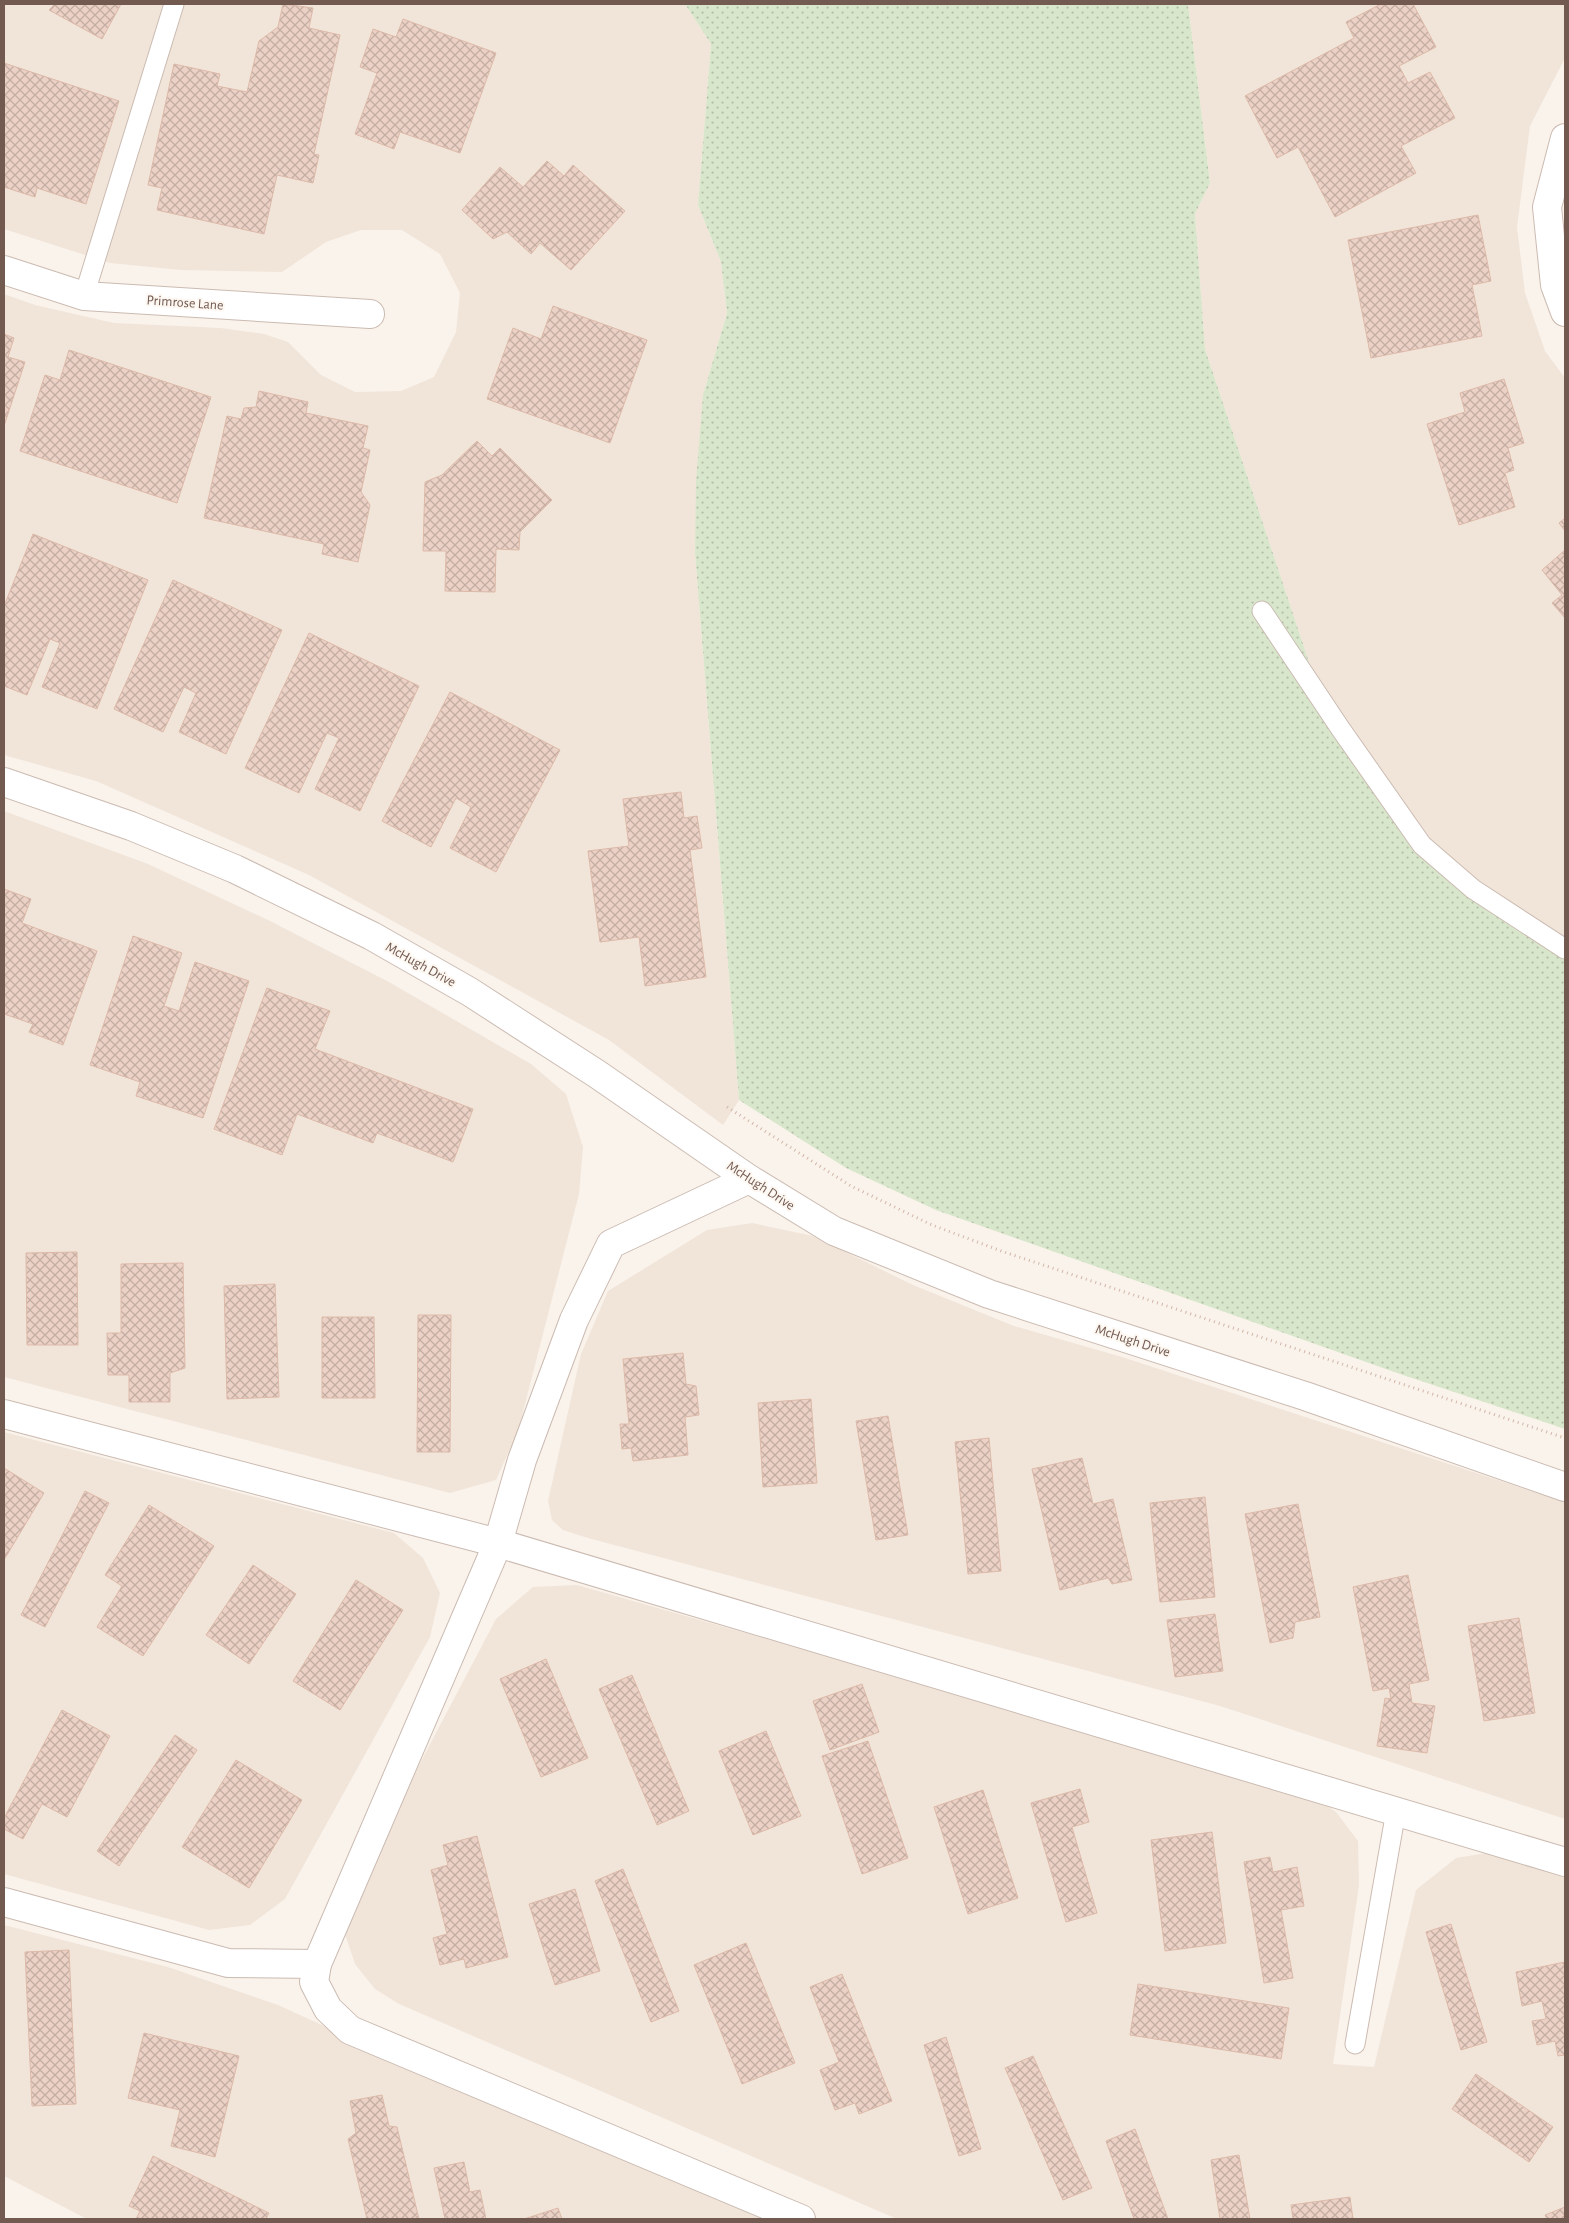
<svg xmlns="http://www.w3.org/2000/svg" width="1569" height="2223" font-family="'Alegreya Sans',sans-serif">
<defs>
<pattern id="grass-dots" width="8" height="8" patternUnits="userSpaceOnUse" patternTransform="scale(1.25)"><rect width="8" height="8" fill="#d8e7cb"/><path d="M2 2h.1M6 6h.1" fill="none" stroke="#b4bea7" stroke-width="1.8" stroke-linecap="round"/></pattern>
<pattern id="building-cross-hatch" width="8" height="8" patternUnits="userSpaceOnUse" patternTransform="scale(1.25)"><rect width="8" height="8" fill="#ecd2c6"/><path d="M0 0l8 8M0 8l8-8" fill="none" stroke="#c4ada3"/></pattern>
</defs>
<rect width="100%" height="100%" fill="#faf3eb"/>
<g fill="#f1e5da">
<polygon points="4,4 685,4 711,44 698,205 721,262 727,313 703,395 695,553 739,1100 723,1125 609,1040 309,875 96,781 4,755 4,294 35,305 114,323 221,328 264,334 288,342 321,375 355,392 401,391 434,377 456,332 460,293 440,254 402,230 361,230 326,242 282,272 181,270 110,263 4,229"/>
<polygon points="1188,4 1565,4 1565,58 1530,126 1517,227 1525,293 1545,351 1565,378 1565,946 1444,866 1378,781 1310,665 1205,349 1195,214 1210,183"/>
<polygon points="4,811 148,864 268,920 387,981 531,1064 566,1094 583,1147 579,1194 518,1431 496,1480 450,1493 4,1377"/>
<polygon points="752,1223 813,1236 913,1285 1014,1326 1122,1357 1565,1502 1565,1819 1220,1706 588,1538 563,1530 552,1520 548,1501 581,1354 608,1291 707,1230"/>
<polygon points="4,1432 394,1533 423,1558 440,1593 430,1637 285,1899 250,1925 209,1930 4,1874"/>
<polygon points="577,1585 1309,1793 1336,1812 1358,1841 1359,1885 1333,2064 1374,2067 1416,1890 1456,1858 1487,1853 1565,1876 1565,2219 897,2219 399,2004 375,1989 355,1964 344,1931 349,1898 496,1619 533,1587"/>
<polygon points="4,1925 168,1967 278,2005 403,2062 766,2219 87,2219 4,2176"/>
</g>
<polygon fill="url(#grass-dots)" points="685,4 1188,4 1210,183 1195,214 1205,349 1310,665 1378,781 1444,866 1565,946 1565,1429 1400,1374 936,1210 846,1168 739,1100 695,553 696,481 703,395 727,313 721,262 698,205 711,44"/>
<g fill="url(#building-cross-hatch)" stroke="#ddb9a8">
<polygon points="55,4 121,4 102,39 49,10"/>
<polygon points="283,4 313,8 309,28 340,35 314,154 319,155 313,183 277,175 264,234 157,210 162,188 148,185 174,64 220,74 217,86 247,92 259,41 278,27"/>
<polygon points="1381,4 1413,4 1436,47 1399,66 1408,83 1430,72 1455,118 1401,146 1416,173 1335,217 1298,147 1277,158 1245,96 1354,38 1346,22"/>
<polygon points="403,19 496,53 460,153 400,132 394,149 355,134 377,73 360,67 373,29 396,37"/>
<polygon points="4,63 119,101 86,204 37,188 35,197 4,187"/>
<polygon points="547,161 564,176 573,165 625,211 571,270 540,243 531,254 507,232 493,239 462,210 500,167 523,187"/>
<polygon points="1478,215 1491,281 1472,285 1482,336 1371,358 1348,240"/>
<polygon points="553,306 647,340 610,443 487,399 513,328 541,339"/>
<polygon points="4,334 14,338 8,357 25,362 4,426"/>
<polygon points="69,350 211,397 177,503 20,451 45,375 60,380"/>
<polygon points="1504,379 1524,443 1508,448 1514,470 1505,473 1515,507 1459,525 1427,424 1465,412 1460,393"/>
<polygon points="259,391 308,402 306,413 368,426 363,448 370,450 361,492 370,505 358,562 322,554 324,544 204,518 227,416 241,419 244,408 256,407"/>
<polygon points="477,441 492,456 500,448 552,500 520,532 519,550 496,549 495,592 445,591 446,551 423,551 425,482 442,475"/>
<polygon points="1565,518 1565,531 1559,523"/>
<polygon points="33,534 148,580 97,709 42,687 60,643 50,639 27,695 4,686 4,606"/>
<polygon points="1565,550 1565,618 1552,603 1562,595 1542,570"/>
<polygon points="173,580 282,630 226,754 179,732 196,693 184,687 163,732 114,709"/>
<polygon points="309,633 419,686 360,811 315,789 339,738 327,733 299,793 245,768"/>
<polygon points="450,692 560,750 496,872 450,848 471,807 456,798 431,847 382,821"/>
<polygon points="681,792 684,818 697,816 702,848 690,850 706,977 645,986 639,937 600,942 588,851 629,846 623,799"/>
<polygon points="4,889 31,899 22,923 97,951 63,1045 29,1032 33,1024 4,1014"/>
<polygon points="133,936 182,953 164,1006 179,1011 195,962 249,981 203,1118 136,1096 140,1082 90,1065"/>
<polygon points="267,988 330,1011 315,1049 473,1109 453,1162 377,1133 373,1143 297,1114 282,1155 214,1129"/>
<polygon points="77,1252 78,1345 27,1345 26,1253"/>
<polygon points="183,1263 185,1368 170,1373 170,1402 129,1402 129,1375 108,1375 107,1333 121,1333 121,1264"/>
<polygon points="275,1284 279,1397 227,1399 224,1286"/>
<polygon points="418,1315 451,1315 450,1452 417,1452"/>
<polygon points="322,1317 374,1317 375,1398 322,1398"/>
<polygon points="683,1353 686,1384 696,1386 699,1415 685,1417 688,1455 633,1461 631,1448 622,1449 620,1424 629,1424 623,1359"/>
<polygon points="811,1399 817,1483 763,1487 758,1403"/>
<polygon points="888,1416 908,1535 876,1540 856,1421"/>
<polygon points="989,1438 1001,1571 968,1574 955,1442"/>
<polygon points="1082,1458 1093,1504 1113,1499 1132,1580 1112,1584 1108,1578 1060,1590 1032,1469"/>
<polygon points="4,1468 44,1493 4,1560"/>
<polygon points="85,1491 109,1503 45,1627 21,1615"/>
<polygon points="1205,1497 1215,1597 1160,1602 1150,1503"/>
<polygon points="1298,1504 1320,1617 1295,1622 1293,1638 1270,1643 1245,1514"/>
<polygon points="149,1505 214,1546 143,1656 97,1627 122,1586 105,1575"/>
<polygon points="253,1565 296,1594 249,1664 206,1635"/>
<polygon points="1408,1575 1429,1680 1409,1684 1412,1703 1435,1706 1427,1753 1377,1746 1385,1698 1391,1699 1389,1688 1373,1691 1353,1587"/>
<polygon points="356,1580 403,1610 340,1710 293,1681"/>
<polygon points="1215,1614 1223,1671 1175,1677 1167,1620"/>
<polygon points="1519,1618 1535,1713 1484,1721 1468,1626"/>
<polygon points="546,1659 588,1758 541,1777 500,1679"/>
<polygon points="632,1675 689,1811 657,1825 599,1689"/>
<polygon points="862,1684 879,1732 830,1750 813,1701"/>
<polygon points="62,1710 110,1736 67,1817 42,1804 23,1839 4,1829 4,1818"/>
<polygon points="766,1731 801,1816 753,1835 719,1751"/>
<polygon points="175,1735 197,1750 119,1866 97,1851"/>
<polygon points="868,1741 908,1858 862,1874 822,1756"/>
<polygon points="236,1760 302,1800 249,1888 182,1847"/>
<polygon points="1080,1789 1089,1822 1072,1827 1097,1913 1066,1922 1031,1803"/>
<polygon points="983,1790 1018,1898 968,1914 934,1807"/>
<polygon points="1212,1832 1226,1943 1165,1951 1151,1840"/>
<polygon points="477,1836 508,1957 466,1968 464,1959 440,1965 433,1938 447,1934 431,1870 448,1865 443,1845"/>
<polygon points="1270,1857 1273,1872 1297,1867 1304,1906 1281,1910 1293,1978 1264,1983 1244,1862"/>
<polygon points="623,1869 679,2011 651,2022 595,1881"/>
<polygon points="575,1889 600,1971 555,1985 529,1904"/>
<polygon points="1451,1924 1487,2042 1461,2050 1426,1932"/>
<polygon points="746,1943 795,2063 742,2084 694,1965"/>
<polygon points="69,1950 76,2104 32,2106 25,1952"/>
<polygon points="1565,1962 1565,2055 1558,2056 1555,2041 1537,2045 1532,2021 1546,2019 1542,2001 1522,2006 1516,1972"/>
<polygon points="842,1974 892,2101 859,2114 855,2103 835,2110 820,2070 839,2062 810,1987"/>
<polygon points="1138,1984 1289,2008 1281,2059 1130,2035"/>
<polygon points="144,2033 239,2056 215,2157 171,2146 180,2110 128,2098"/>
<polygon points="946,2037 981,2149 959,2156 924,2045"/>
<polygon points="1033,2056 1092,2188 1063,2200 1005,2068"/>
<polygon points="1476,2074 1553,2127 1529,2162 1452,2109"/>
<polygon points="382,2095 389,2126 397,2127 419,2219 367,2219 348,2139 356,2133 350,2101"/>
<polygon points="1135,2129 1168,2219 1133,2219 1134,2219 1106,2141"/>
<polygon points="1239,2155 1250,2219 1220,2219 1211,2160"/>
<polygon points="153,2156 269,2213 266,2219 136,2219 140,2211 129,2206"/>
<polygon points="464,2162 470,2192 480,2190 486,2219 445,2219 434,2168"/>
<polygon points="1350,2197 1353,2219 1293,2219 1291,2205"/>
<polygon points="1565,2207 1565,2219 1547,2219 1545,2215"/>
<polygon points="558,2208 562,2219 524,2219"/>
</g>
<g fill="none" stroke-linecap="round" stroke-linejoin="round">
<g stroke="#cbbbb2" stroke-width="21">
<g id="lane">
<polyline points="84,296 174,4"/>
<polyline points="1262,611 1340,728 1422,845 1473,889 1565,949"/>
<polyline points="1355,2044 1396,1811"/>
</g>
</g>
<g stroke="#cbbbb2" stroke-width="30">
<g id="street">
<polyline points="1565,138 1547,207 1555,285 1565,312"/>
<polyline points="4,270 84,296 370,314"/>
<polyline points="4,782 131,826 235,869 372,936 470,992 597,1074 749,1179 834,1231 989,1294 1305,1396 1565,1487"/>
<polyline points="749,1179 611,1244 574,1320 522,1460 498,1543 317,1964 314,1982 328,2009 350,2030 801,2219"/>
<polyline points="4,1414 498,1543 1565,1862"/>
<polyline points="4,1902 228,1963 317,1964"/>
</g>
</g>
<polyline stroke="#d1b6a9" stroke-width="3" stroke-dasharray="1 4" stroke-linecap="butt" points="727,1107 851,1186 932,1225 1004,1252 1565,1438"/>
<use href="#lane" stroke="#fff" stroke-width="19"/>
<use href="#street" stroke="#fff" stroke-width="28"/>
</g>
<g text-anchor="middle" stroke-width="4" stroke-linejoin="round" paint-order="stroke">
<g font-size="14" fill="#725a51" stroke="#fdf7f1">
<text transform="translate(185 302) rotate(4)" y="5">Primrose Lane</text>
<text transform="translate(421 964) rotate(29)" y="5">McHugh Drive</text>
<text transform="translate(761 1185) rotate(33)" y="5">McHugh Drive</text>
<text transform="translate(1133 1340) rotate(18)" y="5">McHugh Drive</text>
</g>
</g>
<rect width="1569" height="2223" fill="none" stroke="#725a51" stroke-width="10"/>
</svg>
